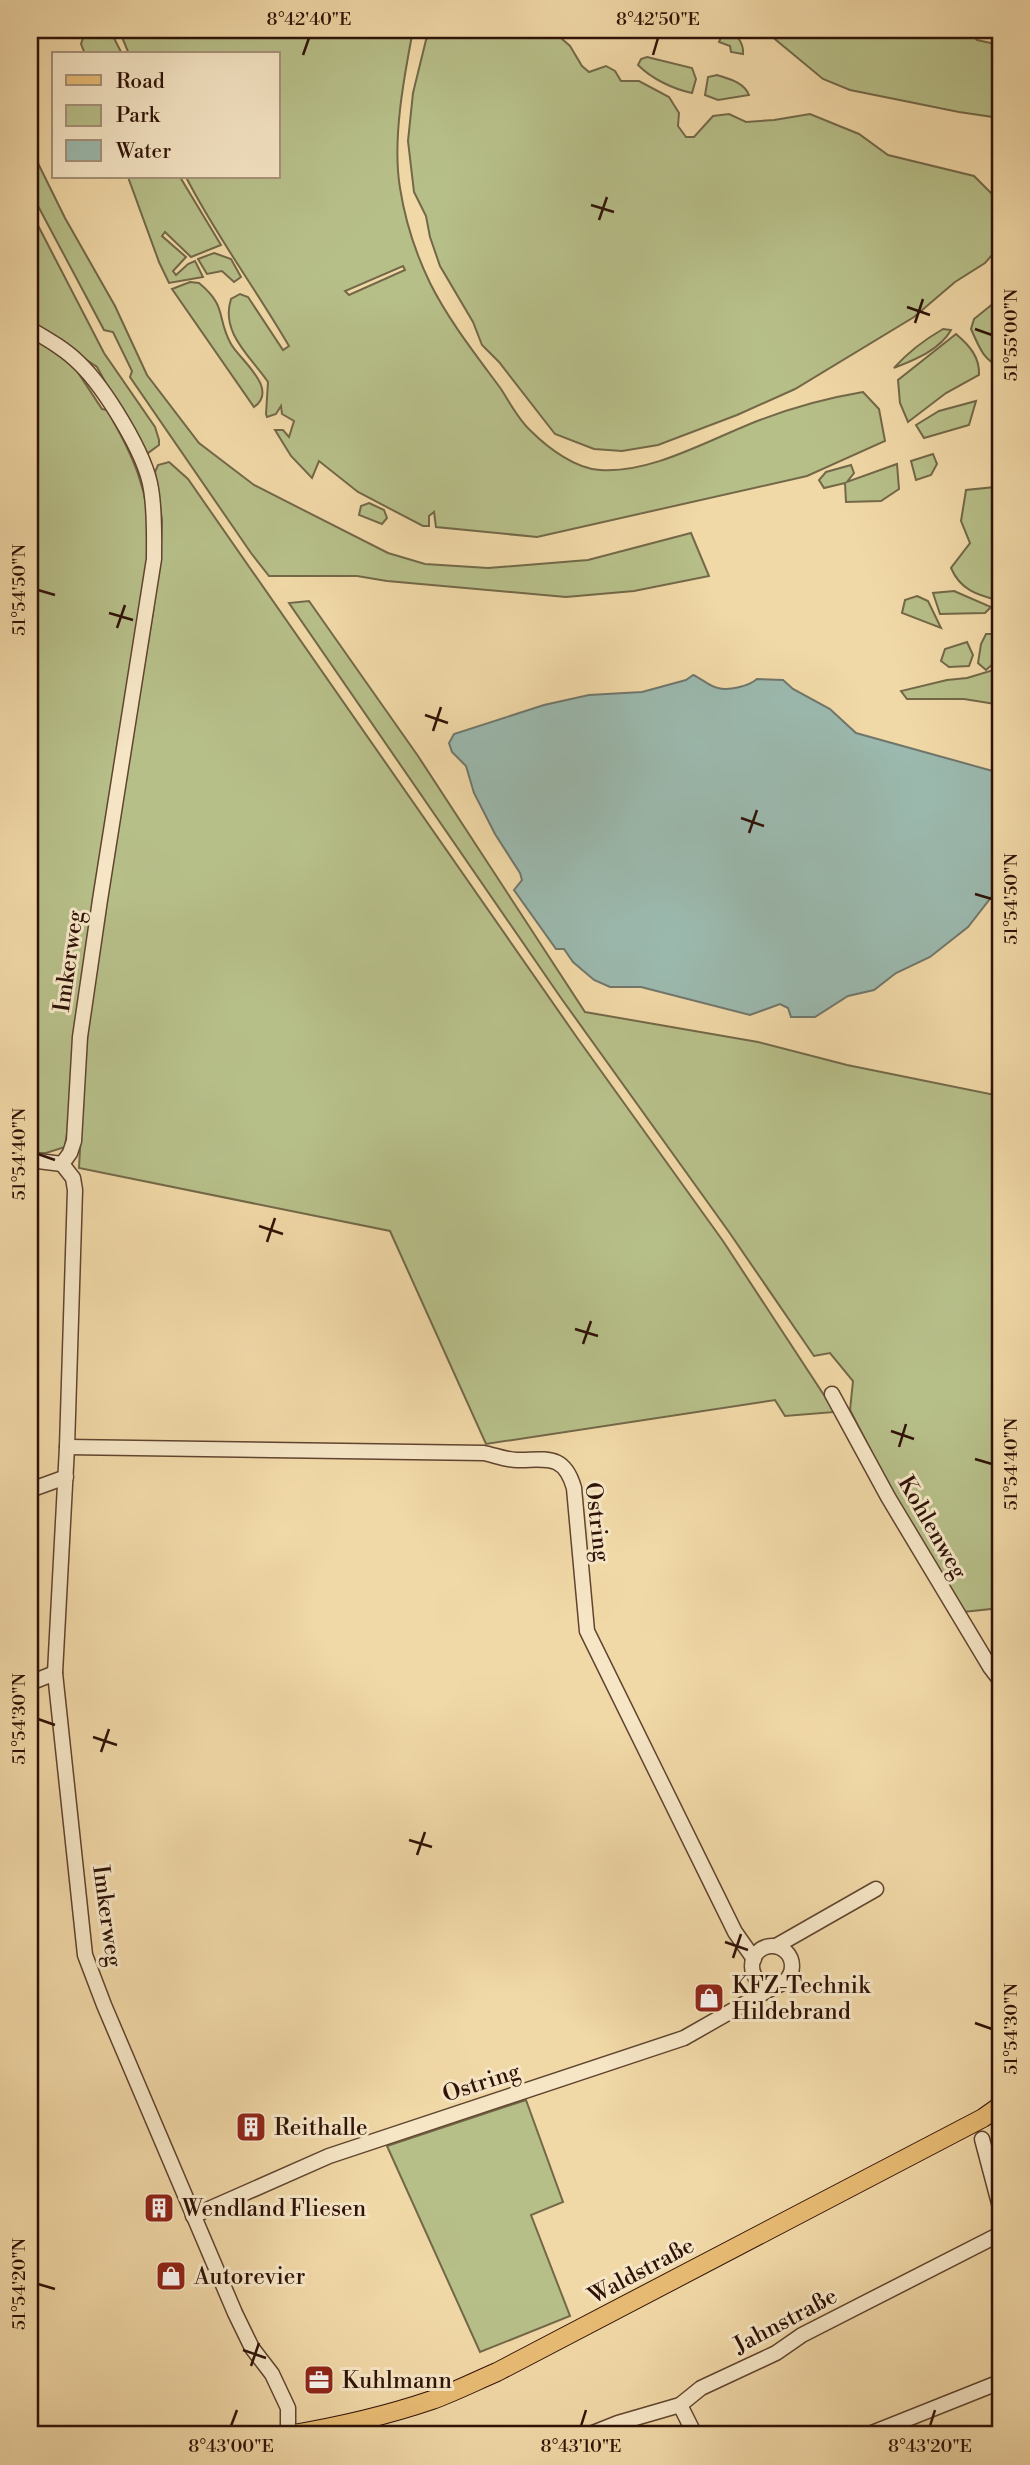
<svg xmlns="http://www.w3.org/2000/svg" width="1030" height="2465" font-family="'Libre Bodoni',serif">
<rect width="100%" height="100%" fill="#f1d8a7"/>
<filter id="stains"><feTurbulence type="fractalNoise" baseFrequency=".00286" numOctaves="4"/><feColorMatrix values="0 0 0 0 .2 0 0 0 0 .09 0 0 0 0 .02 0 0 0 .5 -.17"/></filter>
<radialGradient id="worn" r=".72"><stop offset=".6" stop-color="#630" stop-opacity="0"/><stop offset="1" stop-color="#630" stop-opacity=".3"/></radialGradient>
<g fill="#b7bf89" stroke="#736848" stroke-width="2" fill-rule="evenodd">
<polygon points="77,30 110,30 122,54 85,54 81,44 83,38"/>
<path d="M 119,30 L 413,30 C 404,77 392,140 400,188 C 405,220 416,254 430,283 C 449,321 476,355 501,389 C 510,403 519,421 532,432 C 548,448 576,469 600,470 C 652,474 712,438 760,420 C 794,407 827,398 863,392 L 879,409 L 885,441 L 807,476 L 537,537 L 436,527 L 434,512 L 429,516 L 429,526 L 423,526 L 358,492 L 319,461 L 312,478 L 291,456 L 275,430 L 283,430 L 289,437 L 294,421 L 282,414 L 281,406 L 276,414 L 267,417 L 266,414 L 268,382 C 251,357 220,333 231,299 L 240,294 L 248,297 L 283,350 L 289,346 C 256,289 216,236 186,177 L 278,177 L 278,54 L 129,54 ZM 403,266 L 405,270 L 349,295 L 345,291 Z"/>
<polygon points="433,30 552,30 570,46 582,66 589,72 606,66 615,71 621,81 639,81 669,97 679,113 678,126 686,137 694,137 713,116 729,114 746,122 774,120 810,114 859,134 888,155 974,176 1000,202 1000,246 985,263 955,282 914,317 795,389 737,415 658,445 622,451 594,449 555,434 499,362 482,345 473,322 440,266 430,237 426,216 414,192 408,141 413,93 426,40"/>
<path d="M 724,30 L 729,30 C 738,36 744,43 743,54 L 731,52 L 730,46 L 719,42 Z"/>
<polygon points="764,30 962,30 971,32 977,40 1000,45 1000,118 959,112 850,90 823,79"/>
<path d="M 647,57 L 692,68 L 696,79 L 692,93 C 673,89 652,79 638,65 L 641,59 Z"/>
<path d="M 717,75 C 729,79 744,82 749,95 L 718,100 L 705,95 L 708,77 Z"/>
<polygon points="30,147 65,218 115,306 147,375 199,443 254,485 388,553 425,564 488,568 588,560 691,533 709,576 634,591 566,597 387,581 357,576 269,576 251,553 130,377 132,371 113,332 104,330 30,191"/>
<polygon points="128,177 180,177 221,245 191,257 165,232 162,236 186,257 173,271 176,275 188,264 195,261 203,277 169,283 159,262"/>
<polygon points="30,210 104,353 155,427 159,440 159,445 148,453 143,451 97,367 30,322"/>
<polygon points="214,253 231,259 241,277 234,282 222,271 207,274 198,259"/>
<path d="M 190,282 L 199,283 C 228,307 216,317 231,344 C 239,359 280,389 254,407 L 172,289 Z"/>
<path d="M 1000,298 L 1000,366 C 983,361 978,344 971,329 L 974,319 Z"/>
<path d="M 943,329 L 951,330 C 940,350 914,360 894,368 C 909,351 924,340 943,329 Z"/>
<path d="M 956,334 C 969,345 980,357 979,375 L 946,393 L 908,422 L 900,403 L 898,380 Z"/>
<path d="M 30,336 L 55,349 L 75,368 L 102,409 L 107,410 C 133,455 149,490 150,543 L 65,1147 L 46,1153 L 30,1153 Z"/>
<polygon points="976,401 969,425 924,438 916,425 939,411"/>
<polygon points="933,454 937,464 931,475 916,480 911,461"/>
<polygon points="169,462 188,479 578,1039 723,1241 835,1412 785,1416 775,1400 486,1444 390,1231 79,1168 85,1056 99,939 153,612 161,544 162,520 155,472 158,465"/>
<polygon points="897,464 899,489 881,501 846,502 845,483 824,488 819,480 826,472 851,465 854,473 847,482"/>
<path d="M 1000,478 L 1000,601 C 978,595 961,591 951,568 L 970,543 L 961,521 L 966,490 L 995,487 Z"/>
<polygon points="369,503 384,510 387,518 382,524 359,515 361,506"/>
<polygon points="954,591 991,607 985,613 940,614 933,593"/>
<polygon points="917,596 928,601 941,628 902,613 905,600"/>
<polygon points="309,601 418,756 585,1012 758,1042 847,1065 1000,1096 1000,1608 954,1613 850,1410 853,1381 830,1353 814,1356 729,1232 561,998 289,603"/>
<polygon points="986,634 994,634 994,663 986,670 978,663 981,644"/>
<polygon points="967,642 973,655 969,666 949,667 941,661 945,649"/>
<polygon points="1000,668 1000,702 995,704 964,699 907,699 901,691 947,680 967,678"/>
<polygon points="526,2100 563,2202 531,2215 570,2316 480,2352 387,2146"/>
</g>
<path fill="#9bb9ae" stroke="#70766b" stroke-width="2" d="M 693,675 C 701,678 710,687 718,688 C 729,691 749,686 757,679 L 783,680 L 793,689 L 830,709 L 856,733 L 1000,773 L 1000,886 L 968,927 L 930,957 L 896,973 L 874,990 L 848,996 L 815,1017 L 791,1017 L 788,1008 L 780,1004 L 750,1015 L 641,987 L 610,987 L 594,980 L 573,962 L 564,949 L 556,949 L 514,890 L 522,880 L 520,873 L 495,834 L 474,793 L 466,766 L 452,752 L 449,743 L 454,734 L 544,705 L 589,695 L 642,692 L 686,680 Z"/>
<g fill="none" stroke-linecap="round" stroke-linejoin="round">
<g stroke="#60442f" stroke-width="17">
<g id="minor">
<path d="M 30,329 C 47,339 65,349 79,363 C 104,387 146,454 151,489 C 155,512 154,536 154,559 L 100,900 L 80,1037 L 74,1141 L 70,1153 L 62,1164"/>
<polyline points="30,1160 62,1164"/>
<polyline points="62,1164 73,1178 75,1190 67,1447 55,1673 85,1955 104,2005 235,2313 252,2348 272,2374 288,2408 288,2435"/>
<polyline points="832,1394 888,1497 990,1667 1000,1680"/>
<path d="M 67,1447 L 484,1453 C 494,1455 506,1460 517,1460 C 546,1460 564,1453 574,1488 L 587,1631 L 735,1932 L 754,1959"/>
<polyline points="30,1490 66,1477"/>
<polyline points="30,1683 55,1673"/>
<polyline points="776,1946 876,1889"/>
<circle cx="772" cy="1966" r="20"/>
<polyline points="982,2139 1000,2207"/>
<polyline points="193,2216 329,2156 684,2038 779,1984"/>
<polyline points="680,2405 695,2435"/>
<polyline points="588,2435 618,2423 680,2405 701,2388 776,2353 802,2335 1000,2234"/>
<polyline points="867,2435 1000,2382"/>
</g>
</g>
<g stroke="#2f1207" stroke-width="20">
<path id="major" d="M 288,2435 C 336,2427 385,2416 432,2400 C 454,2392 476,2381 497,2372 L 983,2118 L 1000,2106"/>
</g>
<use href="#minor" stroke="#f6e6c6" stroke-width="14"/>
<use href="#major" stroke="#e8bc74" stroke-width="18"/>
</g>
<path fill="none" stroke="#2f1207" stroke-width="2.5" d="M 303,55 L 309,38M 653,55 L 658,38M 591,205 L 614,212M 599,220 L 607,197M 907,307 L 930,315M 915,323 L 923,299M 975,329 L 992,335M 38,590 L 55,595M 109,613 L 133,620M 117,628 L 125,605M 425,715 L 448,723M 433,731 L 441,707M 741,818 L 764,826M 749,833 L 757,810M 975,894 L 992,899M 38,1154 L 55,1160M 259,1226 L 283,1234M 267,1242 L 275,1218M 575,1329 L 598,1336M 583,1344 L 591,1321M 891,1431 L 914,1439M 899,1447 L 906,1424M 975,1459 L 992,1464M 38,1719 L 55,1725M 93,1737 L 117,1745M 101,1752 L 109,1729M 409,1840 L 432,1847M 417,1855 L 425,1832M 725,1942 L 748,1950M 733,1958 L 741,1934M 975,2023 L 992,2029M 38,2284 L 55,2289M 243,2350 L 266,2358M 251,2366 L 259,2343M 231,2426 L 237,2410M 581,2426 L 586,2410M 930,2426 L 935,2410"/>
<defs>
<g id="shop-square" transform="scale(1.575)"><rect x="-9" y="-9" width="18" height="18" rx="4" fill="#8f2418" stroke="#f6e6c6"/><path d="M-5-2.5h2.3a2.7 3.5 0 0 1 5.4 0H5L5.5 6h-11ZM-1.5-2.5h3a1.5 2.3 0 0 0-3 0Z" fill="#fff"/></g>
<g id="building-square" transform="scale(1.575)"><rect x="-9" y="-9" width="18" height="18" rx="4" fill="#8f2418" stroke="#f6e6c6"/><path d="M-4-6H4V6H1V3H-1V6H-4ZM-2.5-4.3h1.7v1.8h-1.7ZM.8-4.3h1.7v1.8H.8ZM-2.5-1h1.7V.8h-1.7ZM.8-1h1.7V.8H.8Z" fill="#fff"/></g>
<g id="office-square" transform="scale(1.575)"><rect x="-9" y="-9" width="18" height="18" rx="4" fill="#8f2418" stroke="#f6e6c6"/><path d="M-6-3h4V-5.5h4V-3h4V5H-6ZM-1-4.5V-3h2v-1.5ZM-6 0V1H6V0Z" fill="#fff"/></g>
</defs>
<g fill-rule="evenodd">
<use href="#shop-square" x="709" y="1998"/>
<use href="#building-square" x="251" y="2127"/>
<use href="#building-square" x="159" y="2208"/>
<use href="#shop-square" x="171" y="2276"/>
<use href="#office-square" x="319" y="2380"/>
</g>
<g text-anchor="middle" stroke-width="6" stroke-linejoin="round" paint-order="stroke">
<g font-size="23" fill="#2f1207" stroke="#f6e6c6">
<text transform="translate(68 961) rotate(-82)" y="8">Imkerweg</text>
<text transform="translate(598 1522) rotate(83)" y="8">Ostring</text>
<text transform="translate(933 1527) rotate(60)" y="8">Kohlenweg</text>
<text transform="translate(108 1916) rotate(82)" y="8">Imkerweg</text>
<text transform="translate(481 2082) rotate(-18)" y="8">Ostring</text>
<text transform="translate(641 2270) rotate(-28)" y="8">Waldstraße</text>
<text transform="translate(785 2320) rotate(-28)" y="8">Jahnstraße</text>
</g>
<g font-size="23" fill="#2f1207" stroke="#f6e6c6" text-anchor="start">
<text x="732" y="1993">KFZ-Technik<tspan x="732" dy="26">Hildebrand</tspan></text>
<text x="274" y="2135">Reithalle</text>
<text x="182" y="2216">Wendland Fliesen</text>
<text x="194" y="2284">Autorevier</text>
<text x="342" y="2388">Kuhlmann</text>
</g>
</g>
<rect width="1030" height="2465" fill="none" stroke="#f1d8a7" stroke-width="77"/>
<rect x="52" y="52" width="228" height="126" fill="#f6e6c6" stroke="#a6917a" stroke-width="2"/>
<rect x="66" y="75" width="35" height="10" fill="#e8bc74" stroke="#a6917a" stroke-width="2"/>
<text x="116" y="88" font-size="21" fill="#2f1207">Road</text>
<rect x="66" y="105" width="35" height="21" fill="#b7bf89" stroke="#a6917a" stroke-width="2"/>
<text x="116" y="122" font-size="21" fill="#2f1207">Park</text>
<rect x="66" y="140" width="35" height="21" fill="#9bb9ae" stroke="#a6917a" stroke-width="2"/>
<text x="116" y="158" font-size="21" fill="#2f1207">Water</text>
<rect x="38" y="38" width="954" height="2388" fill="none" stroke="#2f1207" stroke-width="2.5"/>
<g font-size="18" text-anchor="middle" fill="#2f1207">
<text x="309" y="25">8°42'40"E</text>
<text x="658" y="25">8°42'50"E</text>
<text transform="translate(1011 335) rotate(-90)" y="6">51°55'00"N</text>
<text transform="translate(19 590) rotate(-90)" y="6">51°54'50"N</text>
<text transform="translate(1011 899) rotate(-90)" y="6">51°54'50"N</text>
<text transform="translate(19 1154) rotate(-90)" y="6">51°54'40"N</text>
<text transform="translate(1011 1464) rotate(-90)" y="6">51°54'40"N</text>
<text transform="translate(19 1719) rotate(-90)" y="6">51°54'30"N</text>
<text transform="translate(1011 2029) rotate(-90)" y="6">51°54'30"N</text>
<text transform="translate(19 2284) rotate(-90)" y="6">51°54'20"N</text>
<text x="231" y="2452">8°43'00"E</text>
<text x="581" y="2452">8°43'10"E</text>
<text x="930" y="2452">8°43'20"E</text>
</g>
<rect width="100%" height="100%" filter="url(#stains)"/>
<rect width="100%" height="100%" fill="url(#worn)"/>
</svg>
